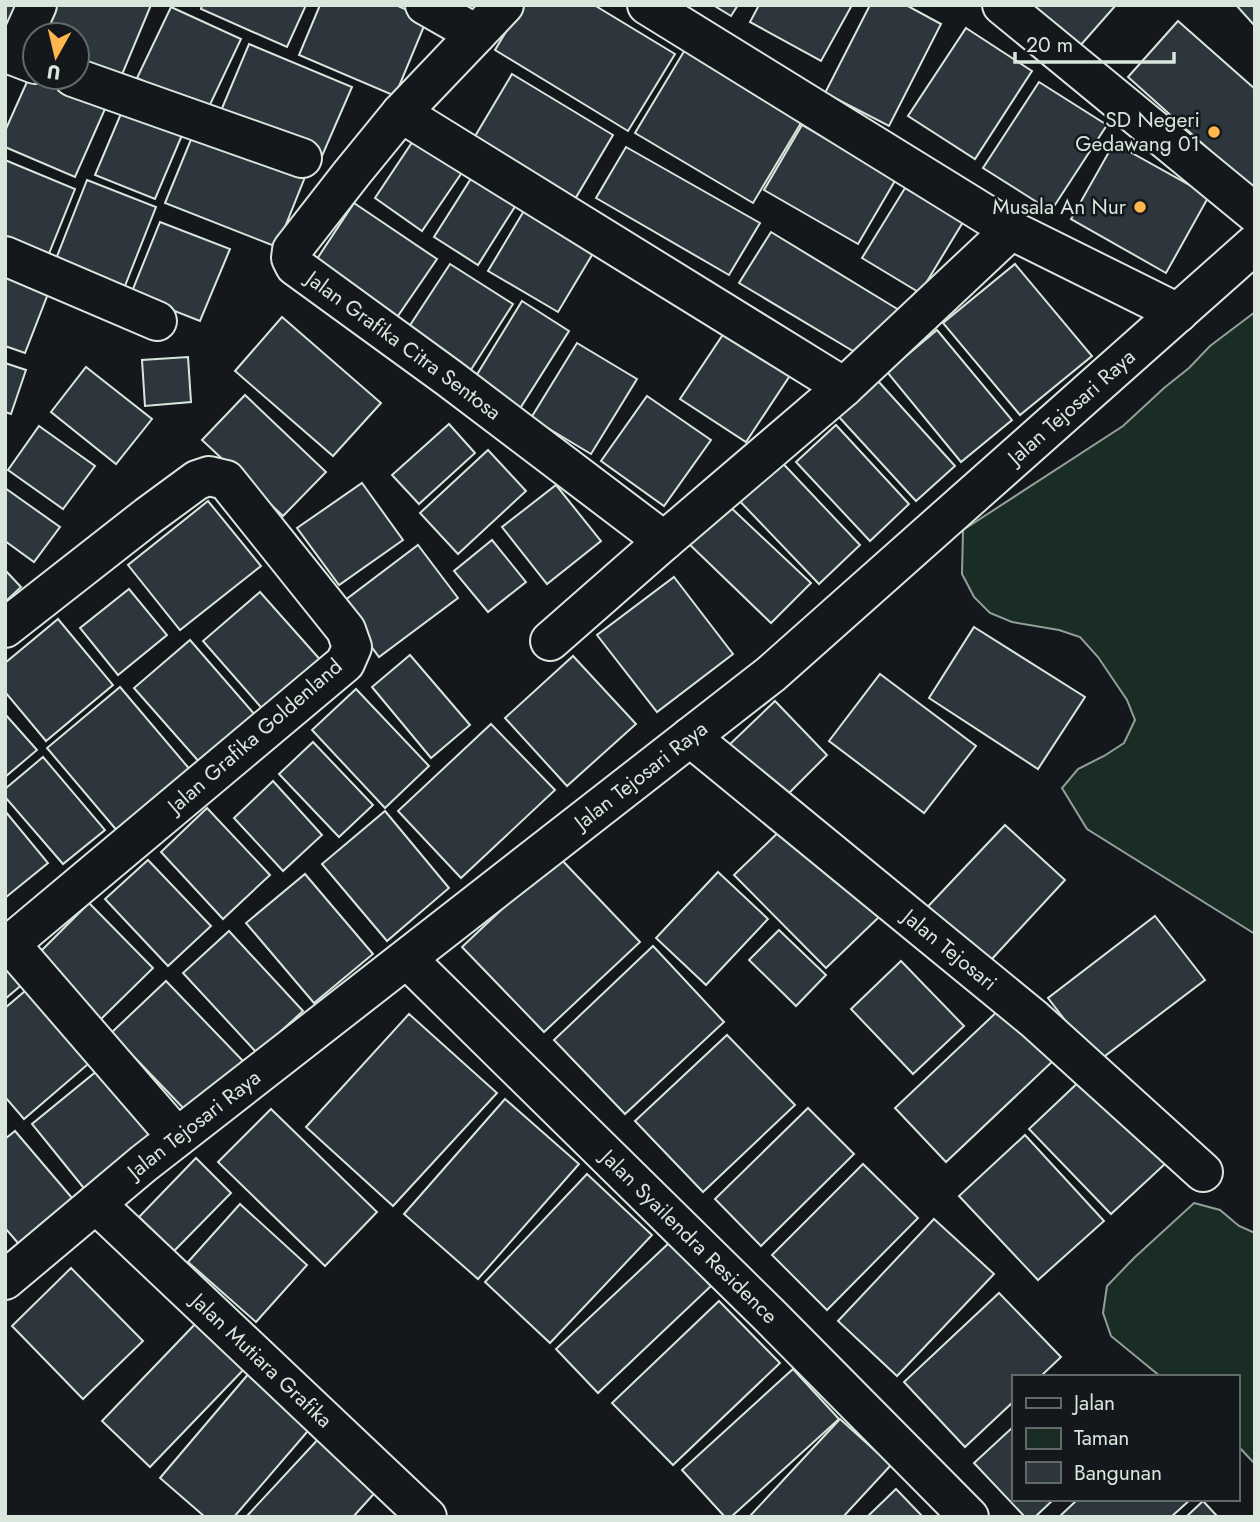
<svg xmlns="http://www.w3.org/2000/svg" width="1260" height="1522" font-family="Jost,sans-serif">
<rect width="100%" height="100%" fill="#14181c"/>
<g fill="#1a2d24" stroke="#939e99" stroke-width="2">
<polygon points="1255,312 1255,934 1087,829 1062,788 1078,769 1104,756 1124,743 1135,720 1127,700 1098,657 1080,637 1059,630 1012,622 990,613 974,597 962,574 963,530 1123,426 1164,388 1189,368 1210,346"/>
<polygon points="1194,1203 1220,1210 1239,1226 1255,1233 1255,1464 1237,1445 1237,1377 1161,1377 1111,1336 1103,1313 1107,1286 1134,1258"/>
</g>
<g fill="#2c363c" stroke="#d8e6dc" stroke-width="2">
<polygon points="5,5 21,5 5,38"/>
<polygon points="52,5 151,5 121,77 77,58 77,35 40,35"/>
<polygon points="202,5 306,5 287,47 201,9"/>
<polygon points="320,5 396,5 427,19 395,96 299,55"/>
<polygon points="522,5 594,5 675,54 628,131 495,50"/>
<polygon points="713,5 738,5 731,16"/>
<polygon points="759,5 852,5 821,61 750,22"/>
<polygon points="870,5 906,5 941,24 889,126 825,93"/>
<polygon points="1035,5 1116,5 1079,47 1033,7"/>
<polygon points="1236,5 1255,5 1255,25 1254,25"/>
<polygon points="171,7 241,39 207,111 137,78"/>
<polygon points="1178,21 1255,89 1255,186 1253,189 1128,77"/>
<polygon points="966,28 1032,71 975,159 908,116"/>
<polygon points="249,44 352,87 322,156 220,113"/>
<polygon points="686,48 804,118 753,203 635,133"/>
<polygon points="512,74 613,135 575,199 474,138"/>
<polygon points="30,75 105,109 75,177 5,147 5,131"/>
<polygon points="1039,82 1107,125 1051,211 983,168"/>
<polygon points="125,104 185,128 155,199 95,175"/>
<polygon points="802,125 896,179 858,244 764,190"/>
<polygon points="194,132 305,177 277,247 165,203"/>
<polygon points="415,138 463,171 422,231 375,198"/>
<polygon points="1114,143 1209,196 1166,273 1071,219"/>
<polygon points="626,147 760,223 729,275 596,198"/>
<polygon points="5,160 75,189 46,261 5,244"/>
<polygon points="472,177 516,205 478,265 434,237"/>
<polygon points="87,180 156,207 121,296 52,269"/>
<polygon points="905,188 963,222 920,293 862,258"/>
<polygon points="354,203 437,259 391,326 309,271"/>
<polygon points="525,209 595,250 558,312 488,271"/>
<polygon points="160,222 230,249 200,321 131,294"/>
<polygon points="771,232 899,310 868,360 739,283"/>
<polygon points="450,264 513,304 467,376 403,336"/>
<polygon points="1015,264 1092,356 1020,415 943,323"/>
<polygon points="5,269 51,286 25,353 5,346"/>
<polygon points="522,301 569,331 519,410 473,381"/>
<polygon points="282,317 381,403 333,456 235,371"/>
<polygon points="728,327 793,371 746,442 680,399"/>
<polygon points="937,330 1012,420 961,462 887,372"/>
<polygon points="577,343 637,379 591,454 531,418"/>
<polygon points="188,357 191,402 145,406 142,360"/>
<polygon points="5,363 26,370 11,414 5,412"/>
<polygon points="86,367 152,419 116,464 51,412"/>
<polygon points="878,381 955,466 916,501 839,417"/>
<polygon points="245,395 326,472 283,516 202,440"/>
<polygon points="647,396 711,440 664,506 601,461"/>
<polygon points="449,424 475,453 419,504 392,475"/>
<polygon points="836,425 909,504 870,541 796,462"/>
<polygon points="39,426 95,466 63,509 8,470"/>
<polygon points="488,450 526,491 458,554 420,513"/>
<polygon points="774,454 860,545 819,584 732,493"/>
<polygon points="362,483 403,540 339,585 297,528"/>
<polygon points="556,485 601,541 547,584 502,527"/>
<polygon points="5,488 60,527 34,562 5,541"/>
<polygon points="208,501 261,566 180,630 128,565"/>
<polygon points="726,503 811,583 771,623 687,542"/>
<polygon points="492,540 526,582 488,612 454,571"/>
<polygon points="418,545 458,598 379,657 340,604"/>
<polygon points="5,570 21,587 5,602"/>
<polygon points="674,577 733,654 657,712 597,635"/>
<polygon points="129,589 167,635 118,675 80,628"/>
<polygon points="260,592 324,664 266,713 203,641"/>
<polygon points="58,619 113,685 46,741 5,692 5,663"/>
<polygon points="974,627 1085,697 1038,769 929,698"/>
<polygon points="190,640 256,716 201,764 134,688"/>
<polygon points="410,655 470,725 431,758 372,687"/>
<polygon points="573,656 636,724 567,786 505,718"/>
<polygon points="880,674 976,746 924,813 829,741"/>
<polygon points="120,687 192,772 119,833 47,748"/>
<polygon points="356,689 429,766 385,808 312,730"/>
<polygon points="775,701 827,755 782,800 728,746"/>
<polygon points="5,714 37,750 5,777"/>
<polygon points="491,724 555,790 461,878 398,811"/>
<polygon points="313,742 373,805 339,837 279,774"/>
<polygon points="43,757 105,830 63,864 5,797 5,789"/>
<polygon points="273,781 322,835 283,871 234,818"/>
<polygon points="207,808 270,875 223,919 161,852"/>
<polygon points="5,811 48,863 5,898"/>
<polygon points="385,811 449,888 387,941 322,864"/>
<polygon points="788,823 880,916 826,968 734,875"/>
<polygon points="1005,825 1065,880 979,973 918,917"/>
<polygon points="558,856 640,942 544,1032 462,947"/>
<polygon points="148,860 211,926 168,966 105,899"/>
<polygon points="718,872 768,919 706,985 656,938"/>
<polygon points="305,874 373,954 314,1003 246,923"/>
<polygon points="89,903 153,968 98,1022 34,958"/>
<polygon points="1155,916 1205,980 1097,1062 1048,998"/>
<polygon points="779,930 826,975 796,1006 749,960"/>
<polygon points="229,931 303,1011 257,1053 183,973"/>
<polygon points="653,946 724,1022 625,1114 554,1040"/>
<polygon points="5,961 24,983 5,999"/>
<polygon points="901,961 964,1026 913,1074 851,1009"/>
<polygon points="166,981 243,1061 188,1113 111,1033"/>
<polygon points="31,986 94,1059 24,1119 5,1097 5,1008"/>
<polygon points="1002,1007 1054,1060 946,1162 895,1108"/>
<polygon points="409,1014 497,1093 393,1206 306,1127"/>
<polygon points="727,1035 795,1105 703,1192 635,1121"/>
<polygon points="103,1066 159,1134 87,1192 32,1124"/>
<polygon points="1084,1077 1166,1163 1111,1214 1029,1129"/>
<polygon points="505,1099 579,1164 478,1279 404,1214"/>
<polygon points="808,1108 854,1154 761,1246 715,1199"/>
<polygon points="271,1109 377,1212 325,1266 218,1162"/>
<polygon points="15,1131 78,1205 24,1250 5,1228 5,1139"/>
<polygon points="1025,1135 1104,1221 1038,1280 959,1196"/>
<polygon points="196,1158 231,1193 174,1251 139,1217"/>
<polygon points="863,1164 918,1218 827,1310 772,1255"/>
<polygon points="587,1174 652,1235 550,1343 485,1282"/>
<polygon points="240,1204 307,1265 256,1322 188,1262"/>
<polygon points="934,1219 994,1274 897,1376 838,1321"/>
<polygon points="669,1243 711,1286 598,1393 556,1349"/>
<polygon points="71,1268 143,1341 83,1399 12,1326"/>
<polygon points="999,1293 1061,1357 1040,1377 1013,1377 1013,1402 965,1447 904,1382"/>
<polygon points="719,1301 780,1363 673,1465 612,1403"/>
<polygon points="199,1320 248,1365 150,1467 102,1421"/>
<polygon points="793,1369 839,1419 731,1517 725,1517 682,1470"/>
<polygon points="250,1372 313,1425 234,1517 205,1517 160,1478"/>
<polygon points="840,1419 891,1465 843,1517 749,1517"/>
<polygon points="1013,1427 1013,1499 1054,1499 1035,1517 1025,1517 974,1463"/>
<polygon points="322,1435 380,1487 353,1517 246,1517"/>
<polygon points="896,1489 923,1517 867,1517"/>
<polygon points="1078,1499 1191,1499 1171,1517 1059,1517"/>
<polygon points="1203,1501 1218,1517 1186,1517"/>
</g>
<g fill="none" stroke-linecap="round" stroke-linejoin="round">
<g stroke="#d8e6dc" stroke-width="42">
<g id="street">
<polyline points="425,5 476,34"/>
<path id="s1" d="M 504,5 L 401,113 L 352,173 L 292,250 L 291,258 L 295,266 L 449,378 L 664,541 L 844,387 L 1011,230"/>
<polyline points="647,5 1011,230 1178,313"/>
<polyline points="1002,5 1255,213"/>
<polyline points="35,64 14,56 37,5"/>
<polyline points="73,77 302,158"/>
<polyline points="401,113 844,387"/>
<polyline points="5,256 157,321"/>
<polyline points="5,628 148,516 197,480 209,476 226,480 346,630 352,647 345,663 10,944 177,1137"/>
<polyline points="550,641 664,541"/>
<path id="s2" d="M 690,737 L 1034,1019 L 1203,1172"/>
<path id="s3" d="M 407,959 L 770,1316 L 969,1517"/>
<path id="s4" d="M 96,1204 L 427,1517"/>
<path id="s5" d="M 5,1280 L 143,1164 L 771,674 L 1255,244"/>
</g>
</g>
<use href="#street" stroke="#14181c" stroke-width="38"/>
</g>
<g fill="#ffb74d" stroke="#14181c" stroke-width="2.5">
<circle cx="1214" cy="132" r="7"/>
<circle cx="1140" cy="207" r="7"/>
</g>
<g text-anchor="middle" stroke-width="5" stroke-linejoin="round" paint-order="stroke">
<g font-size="21" fill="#d8e6dc" stroke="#14181c" text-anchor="end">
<text x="1200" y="127">SD Negeri<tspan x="1200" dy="24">Gedawang 01</tspan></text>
<text x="1126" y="214">Musala An Nur</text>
</g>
<g font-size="21" fill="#d8e6dc" stroke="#14181c">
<text dy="7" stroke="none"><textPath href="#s1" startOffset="476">Jalan Grafika Citra Sentosa</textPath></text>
<text dy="7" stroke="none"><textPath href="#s5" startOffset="1379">Jalan Tejosari Raya</textPath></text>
<text transform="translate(255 736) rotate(-41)" y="7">Jalan Grafika Goldenland</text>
<text dy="7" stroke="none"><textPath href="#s5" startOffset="812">Jalan Tejosari Raya</textPath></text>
<text dy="7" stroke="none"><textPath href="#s2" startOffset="336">Jalan Tejosari</textPath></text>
<text dy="7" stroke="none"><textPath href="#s5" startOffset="245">Jalan Tejosari Raya</textPath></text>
<text dy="7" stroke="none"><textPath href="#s3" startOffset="396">Jalan Syailendra Residence</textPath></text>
<text dy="7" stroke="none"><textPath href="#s4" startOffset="228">Jalan Mutiara Grafika</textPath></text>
</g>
</g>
<rect width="1260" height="1522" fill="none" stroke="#d8e6dc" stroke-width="14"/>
<rect x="1012" y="1375" width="228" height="126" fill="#14181c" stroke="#626a69" stroke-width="2"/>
<rect x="1026" y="1398" width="35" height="10" fill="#14181c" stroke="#626a69" stroke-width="2"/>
<text x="1074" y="1410" font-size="21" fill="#d8e6dc">Jalan</text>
<rect x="1026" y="1428" width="35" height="21" fill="#1a2d24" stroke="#626a69" stroke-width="2"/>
<text x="1074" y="1445" font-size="21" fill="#d8e6dc">Taman</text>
<rect x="1026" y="1462" width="35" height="21" fill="#2c363c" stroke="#626a69" stroke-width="2"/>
<text x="1074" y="1480" font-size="21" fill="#d8e6dc">Bangunan</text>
<g transform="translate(56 56) rotate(188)"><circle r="33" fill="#14181c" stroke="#626a69" stroke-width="2"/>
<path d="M0-5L12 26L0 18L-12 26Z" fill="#ffb74d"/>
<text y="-10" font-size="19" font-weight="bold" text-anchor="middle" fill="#d8e6dc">U</text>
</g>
<path d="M1015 52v10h159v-10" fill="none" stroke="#d8e6dc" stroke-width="3.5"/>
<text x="1026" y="52" font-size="21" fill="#d8e6dc" stroke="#14181c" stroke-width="5" paint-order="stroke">20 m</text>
</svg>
